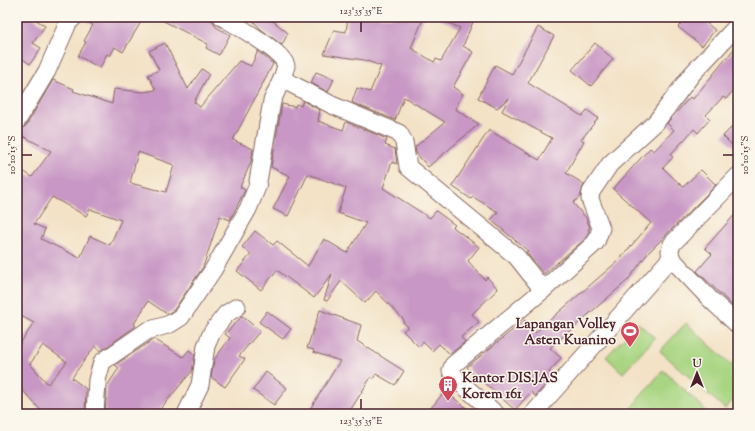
<svg xmlns="http://www.w3.org/2000/svg" width="755" height="431" font-family="'Sorts Mill Goudy',serif">
<rect width="100%" height="100%" fill="#fbf7ec"/>
<filter id="ink" filterUnits="userSpaceOnUse"><feTurbulence type="fractalNoise" baseFrequency=".025" numOctaves="2"/><feDisplacementMap in="SourceGraphic" scale="8" xChannelSelector="R" yChannelSelector="G"/><feConvolveMatrix kernelMatrix="1 2 1 2 8 2 1 2 1" color-interpolation-filters="sRGB"/></filter>
<filter id="wash" filterUnits="userSpaceOnUse"><feTurbulence type="fractalNoise" baseFrequency=".012" numOctaves="4" result="noise"/><feDisplacementMap in="SourceGraphic" scale="16" xChannelSelector="R" yChannelSelector="G"/><feGaussianBlur stdDeviation="0.9" result="paint"/><feColorMatrix in="noise" values="0 0 0 0 0 0 0 0 0 0 0 0 0 0 0 0 0 1.4 0 .05"/><feComposite in="paint" operator="in"/></filter>
<g filter="url(#wash)">
<rect width="100%" height="100%" fill="#f3e2c6"/>
<g fill="#a9d582" stroke="#7a7a56">
<polygon points="638,323 655,338 623,373 606,357"/>
<polygon points="686,323 738,371 738,395 725,409 660,351"/>
<polygon points="663,370 710,414 626,414"/>
</g>
<g id="blocks">
<g fill="#c897c5" fill-rule="evenodd">
<polygon points="17,17 32,17 45,26 33,43 41,48 30,64 17,55"/>
<polygon points="84,17 144,17 123,52 115,47 110,56 107,54 100,68 78,56 86,42 84,41 93,25 84,20"/>
<polygon points="156,17 205,17 213,21 216,27 230,35 219,55 206,48 208,44"/>
<polygon points="249,17 268,17 288,33 282,45 262,30"/>
<polygon points="348,17 424,17 411,48 434,62 436,59 441,61 460,28 435,17 475,17 463,46 473,52 453,87 463,94 455,109 479,124 428,167 416,153 415,147 445,122 404,97 395,120 353,103 352,102 357,88 370,92 381,66 364,60 324,54 334,30 346,32"/>
<polygon points="673,17 699,17 715,30 702,46 678,27 681,24"/>
<polygon points="538,27 554,36 528,83 582,116 587,110 598,118 581,140 584,141 566,173 584,184 580,197 573,203 586,218 590,228 588,229 589,231 585,239 544,274 526,252 528,251 491,220 498,212 473,197 471,199 452,186 489,130 539,160 552,138 502,111 509,98 497,108 478,98 495,65 512,74"/>
<path d="M 165,43 L 188,89 L 202,69 L 209,74 L 194,102 L 200,107 L 239,61 L 251,66 L 258,51 L 273,64 L 233,140 L 253,149 L 251,162 L 240,187 L 245,190 L 230,220 L 220,216 L 203,267 L 174,310 L 167,314 L 148,301 L 134,324 L 136,326 L 101,351 L 95,346 L 75,373 L 72,378 L 86,389 L 85,414 L 44,414 L 17,384 L 17,348 L 34,323 L 17,314 L 17,167 L 32,177 L 51,151 L 17,133 L 17,131 L 26,126 L 53,80 L 74,89 L 73,91 L 112,104 L 114,89 L 143,92 L 156,90 L 148,75 L 159,70 L 149,51 ZM 138,152 L 174,165 L 166,192 L 130,183 ZM 52,197 L 86,216 L 90,209 L 121,220 L 110,245 L 90,236 L 80,258 L 41,239 L 45,229 L 34,224 ZM 43,345 L 67,362 L 48,384 L 30,364 Z"/>
<polygon points="595,43 613,59 591,86 572,70"/>
<polygon points="738,44 738,85 726,99 723,97 706,115 710,119 698,133 694,129 670,155 673,157 663,168 683,187 701,170 716,185 648,253 628,280 550,348 561,358 549,372 554,376 535,396 531,392 515,410 481,380 480,382 467,367 525,320 535,333 619,260 651,223 613,189 650,148 654,151 674,130 667,123 690,97 693,99"/>
<polygon points="316,72 334,79 328,92 311,83"/>
<polygon points="303,101 320,110 318,121 343,130 346,122 387,139 385,145 395,149 397,164 392,162 383,188 430,218 436,211 455,225 453,227 479,247 468,261 485,280 487,277 498,289 472,314 479,322 461,337 465,342 450,354 439,344 432,351 423,342 419,347 403,331 408,327 403,322 404,320 376,291 365,303 341,281 327,301 324,300 332,274 314,298 277,270 261,290 237,271 251,254 242,247 255,231 273,245 277,241 308,266 324,239 347,253 366,223 338,213 346,188 308,174 288,216 273,209 290,176 271,167 282,104 295,107 296,104 301,106"/>
<polygon points="738,121 738,151 723,136"/>
<polygon points="738,211 738,311 697,271 712,254 705,248"/>
<polygon points="320,310 361,325 357,341 404,371 395,385 376,374 373,379 371,377 348,414 307,414 340,361 313,352 314,350 307,348"/>
<polygon points="267,311 291,329 283,339 259,322"/>
<polygon points="242,316 260,331 239,356 245,359 225,387 211,377 214,360 230,338 225,334"/>
<polygon points="154,339 183,357 189,350 195,355 192,371 156,414 105,414 107,386 119,368 115,365"/>
<polygon points="266,372 287,388 274,405 253,390"/>
<polygon points="445,391 474,414 426,414"/>
</g>
</g>
</g>
<g filter="url(#ink)">
<use href="#blocks" fill-opacity="0" stroke="#856361" stroke-width="1"/>
<g fill="none" stroke-linecap="round" stroke-linejoin="round">
<g stroke="#856361" stroke-width="19">
<g id="minor">
<path d="M 222,17 C 234,24 284,52 286,66 L 282,79 L 332,105 L 399,133 L 404,142 L 408,167 L 517,257 L 543,290 L 596,242 L 601,228 L 590,199 L 591,192 L 610,164 L 656,122 L 692,74 L 738,25"/>
<polyline points="17,121 47,71 68,23 74,17"/>
<polyline points="671,258 670,251 672,244 738,176"/>
<polyline points="95,414 97,380 102,362 147,331 170,324 181,317 213,270 248,209 257,187 272,101 282,79"/>
<polyline points="186,414 200,385 206,346 212,332 226,314 237,307"/>
<polyline points="496,414 457,380 451,371 453,365 543,290"/>
<polyline points="533,414 671,258 710,299 738,325"/>
</g>
</g>
<use href="#minor" stroke="#fff" stroke-width="17"/>
</g>
</g>
<path fill="none" stroke="#4a1f2b" stroke-width="1.5" d="M 361,22 L 361,32M 22,155 L 32,155M 723,155 L 733,155M 361,399 L 361,409"/>
<defs>
<g id="stadium-pin" transform="scale(1)"><path d="M0 17L-7.5 6A9.5 9.5 0 1 1 7.5 6Z" fill="#d1495b" stroke="#fbf7ec"/><path d="M0-5a6.5 5 0 1 0 0 10a6.5 5 0 1 0 0-10ZM-3.5-1.8h7v3.6h-7Z" fill="#fff"/></g>
<g id="building-pin" transform="scale(1)"><path d="M0 17L-7.5 6A9.5 9.5 0 1 1 7.5 6Z" fill="#d1495b" stroke="#fbf7ec"/><path d="M-4-6H4V6H1V3H-1V6H-4ZM-2.5-4.3h1.7v1.8h-1.7ZM.8-4.3h1.7v1.8H.8ZM-2.5-1h1.7V.8h-1.7ZM.8-1h1.7V.8H.8Z" fill="#fff"/></g>
</defs>
<g fill-rule="evenodd">
<use href="#stadium-pin" x="630" y="331"/>
<use href="#building-pin" x="448" y="385"/>
</g>
<g text-anchor="middle" stroke-width="3" stroke-linejoin="round" paint-order="stroke">
<g font-size="14" font-weight="bold" fill="#4a1f2b" stroke="#fbf7ec" text-anchor="end">
<text x="616" y="328">Lapangan Volley<tspan x="616" dy="16">Asten Kuanino</tspan></text>
<text x="462" y="382" text-anchor="start">Kantor DIS.JAS<tspan x="462" dy="16">Korem 161</tspan></text>
</g>
</g>
<rect width="755" height="431" fill="none" stroke="#fbf7ec" stroke-width="44"/>
<g transform="translate(697 373)" stroke="#fbf7ec" stroke-width="3" paint-order="stroke">
<path d="M0-3L7 15L0 10L-7 15Z" fill="#4a1f2b"/>
<text y="-6" font-size="11" font-weight="bold" text-anchor="middle" fill="#4a1f2b">U</text>
</g>
<rect x="22" y="22" width="711" height="387" fill="none" stroke="#4a1f2b" stroke-width="1.5"/>
<g font-size="10" text-anchor="middle" fill="#4a1f2b">
<text x="361" y="14">123°35'35"E</text>
<text transform="translate(11 155) rotate(-90)" y="4">10°10'15"S</text>
<text transform="translate(744 155) rotate(-90)" y="4">10°10'15"S</text>
<text x="361" y="424">123°35'35"E</text>
</g>
</svg>
